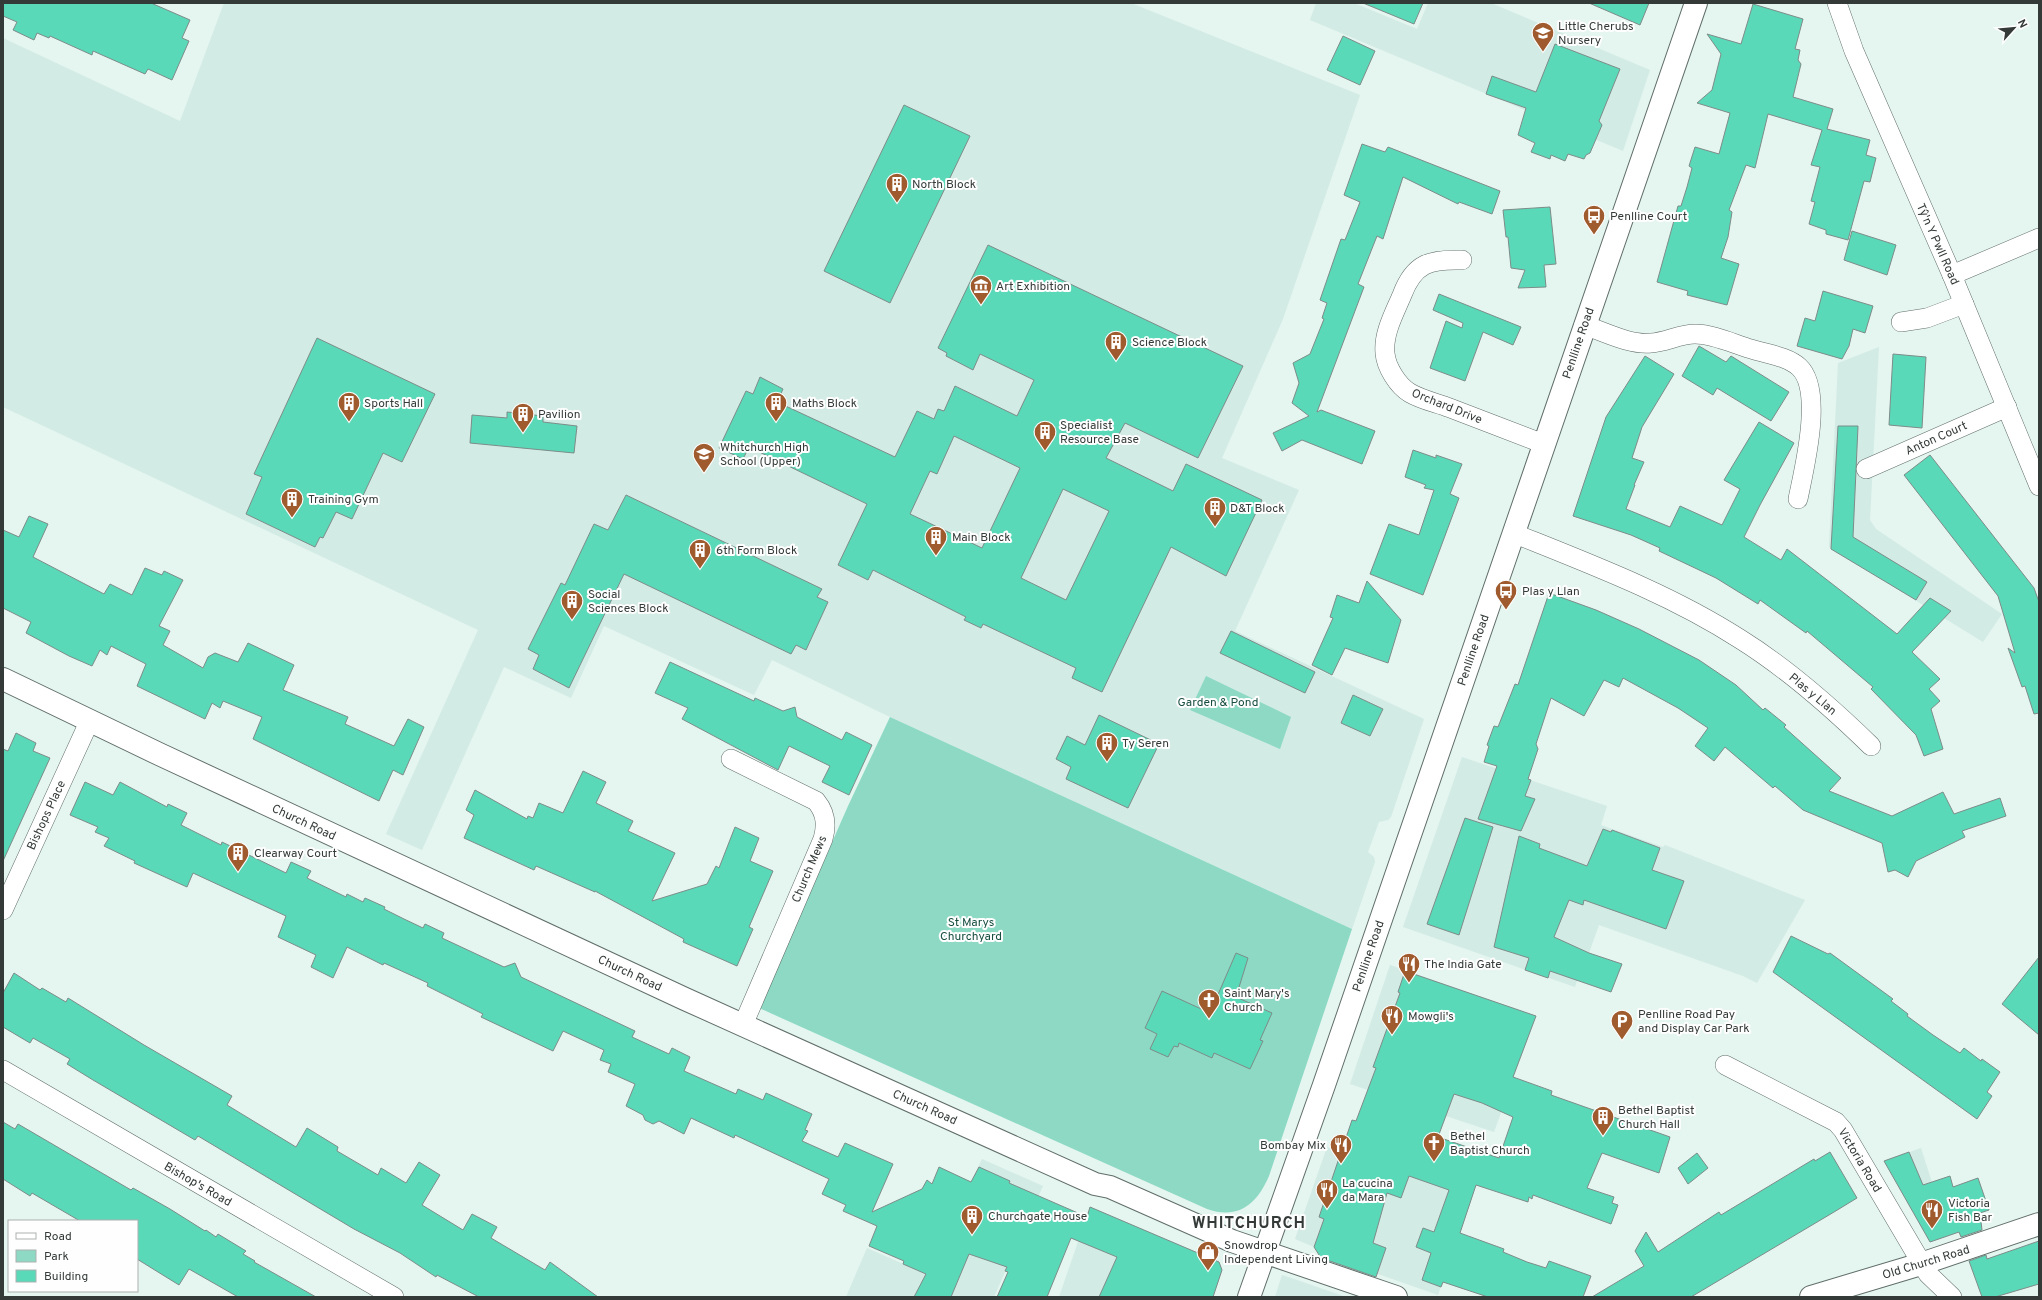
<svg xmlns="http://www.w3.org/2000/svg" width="2042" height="1300" font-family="Overpass,sans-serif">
<rect width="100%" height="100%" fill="#e5f5f0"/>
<g fill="#d2ebe4">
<polygon points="224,3 1131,3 1360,95 1283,319 1222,458 1299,490 1235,631 1424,719 1391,817 1388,820 1379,822 1368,852 1374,857 1375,862 1352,929 890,717 772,660 754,695 604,626 571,698 504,667 422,850 386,834 478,630 3,407 3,38 180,121"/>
<polygon points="1316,3 1354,3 1417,29 1428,3 1491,3 1650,70 1623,151 1310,20"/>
<polygon points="1879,347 1870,520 1876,529 2002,614 1983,642 1829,547 1838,363"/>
<polygon points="1462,757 1607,806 1601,825 1663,847 1665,845 1805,900 1757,983 1743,976 1599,925 1589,953 1586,952 1575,987 1403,927"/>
<polygon points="1390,965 1536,1016 1494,1132 1350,1084"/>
<polygon points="1327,1147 1472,1198 1438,1295 1318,1253 1314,1247 1295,1239"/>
<polygon points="1921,1148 1949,1236 1930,1242 1884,1161"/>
<polygon points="982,1159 1043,1186 994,1297 846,1297 867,1248 926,1274"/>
<polygon points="1090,1207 1219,1262 1222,1270 1213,1297 1059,1297"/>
<polygon points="1282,1275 1303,1282 1346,1297 1275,1297"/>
</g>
<g fill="#8dd9c3">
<polygon points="1206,676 1291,717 1280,749 1190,710"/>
<path d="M 890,717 L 1352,929 L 1269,1176 C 1257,1204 1238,1220 1207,1209 L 759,1008 L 848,806 Z"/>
</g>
<g fill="#5ad9b9" stroke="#7d8c88" fill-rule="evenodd">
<polygon points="3,3 151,3 190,20 182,38 189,41 172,80 148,69 145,74 93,51 92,55 50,36 49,38 37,33 34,40 13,30 17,22 3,16"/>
<polygon points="1363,3 1423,3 1414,24"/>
<polygon points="1589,3 1649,3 1640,25"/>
<polygon points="1753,4 1803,19 1795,49 1800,50 1798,60 1801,64 1793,97 1833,109 1827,129 1870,140 1866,155 1876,158 1870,182 1864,181 1848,240 1826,234 1826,230 1809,224 1815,202 1811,201 1820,167 1811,165 1822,130 1768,114 1755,168 1746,165 1729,210 1732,212 1728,237 1721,258 1739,264 1727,305 1687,295 1688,291 1657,282 1678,206 1681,206 1687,187 1692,168 1689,166 1695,147 1719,154 1730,113 1697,103 1712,90 1721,54 1707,34 1741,44"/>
<polygon points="1343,36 1375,51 1360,85 1327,70"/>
<polygon points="1555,44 1620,69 1599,121 1602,125 1590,153 1586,155 1584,159 1568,154 1565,161 1551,155 1550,159 1531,152 1535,143 1518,135 1526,108 1486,94 1492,76 1536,92"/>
<polygon points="904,105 970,136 890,303 824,271"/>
<polygon points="1362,144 1385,152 1388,147 1500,191 1492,214 1459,202 1458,204 1403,177 1383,239 1377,236 1358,284 1364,287 1317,412 1321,410 1375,431 1362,464 1302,440 1282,451 1273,433 1309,416 1292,403 1299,383 1293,363 1310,354 1324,319 1322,318 1327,303 1320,300 1341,239 1345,240 1360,202 1344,195"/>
<polygon points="1550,207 1556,264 1544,265 1546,287 1518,288 1525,270 1511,268 1508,237 1506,237 1503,210"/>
<polygon points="1852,231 1896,245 1887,275 1844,260"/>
<path d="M 988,245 L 1243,366 L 1198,458 L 1125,423 L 1106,458 L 1173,491 L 1186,464 L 1262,500 L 1226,576 L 1171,547 L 1102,692 L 1072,678 L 1076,668 L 983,624 L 981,628 L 964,620 L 966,617 L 873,570 L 868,580 L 838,565 L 867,504 L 749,447 L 743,459 L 719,448 L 746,391 L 753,394 L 760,377 L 783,389 L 777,402 L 895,457 L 917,411 L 934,419 L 938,409 L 944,411 L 955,386 L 1017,416 L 1034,380 L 980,354 L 973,370 L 946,356 L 947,353 L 938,348 ZM 954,436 L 1020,468 L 982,548 L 910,514 L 930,471 L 937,474 ZM 1063,489 L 1109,511 L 1066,600 L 1021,578 Z"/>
<polygon points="1823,291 1873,306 1865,333 1853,329 1849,346 1842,359 1797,346 1805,318 1815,321"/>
<polygon points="1439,294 1521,327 1513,345 1483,332 1465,381 1430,368 1446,321 1462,328 1463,323 1433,310"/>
<polygon points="317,338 435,394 402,462 383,453 352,519 336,512 323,538 320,537 315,547 246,514 262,477 254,474"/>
<polygon points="1699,346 1726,362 1731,356 1789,392 1771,421 1717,388 1713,395 1682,376"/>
<polygon points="1893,354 1926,357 1922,428 1889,425"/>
<polygon points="1645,356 1674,374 1642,427 1632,458 1644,462 1634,485 1635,485 1626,509 1670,527 1680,506 1722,525 1740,489 1724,480 1759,422 1794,443 1760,505 1744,537 1781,560 1787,549 1897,634 1930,598 1951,611 1912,652 1940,679 1929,689 1940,701 1931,709 1943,749 1924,756 1916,735 1871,689 1873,687 1807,631 1806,633 1760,600 1758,604 1716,578 1659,551 1660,548 1631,535 1573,516 1606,417"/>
<polygon points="507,412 543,416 543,422 577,426 574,453 470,443 472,415 507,418"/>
<polygon points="1838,426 1858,426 1853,537 1927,582 1916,600 1831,549"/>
<polygon points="1413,450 1436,458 1436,455 1462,464 1450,494 1459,498 1423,595 1370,574 1389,524 1419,535 1434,490 1424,488 1426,485 1405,477"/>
<polygon points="1930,455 2034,588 2039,602 2039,713 2034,714 2025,686 2022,687 2008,648 2015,653 1998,596 1904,475"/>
<polygon points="626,495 822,589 817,597 828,602 806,650 796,645 791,654 624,574 569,688 533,669 539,655 528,649 561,583 565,585 594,524 608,530"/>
<polygon points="29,516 48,524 33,557 104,594 110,584 132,595 145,568 162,575 164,571 183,580 159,626 170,631 163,645 203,668 208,657 215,653 238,662 248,643 294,665 283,690 348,717 345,724 394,746 408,719 424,727 403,775 393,770 379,801 253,739 262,717 223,701 220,708 212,703 205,719 137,686 146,664 111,646 107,655 100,650 92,666 69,656 26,633 31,622 3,608 3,530 19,537"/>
<polygon points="1367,581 1401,620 1388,663 1345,648 1332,675 1312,665 1333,618 1330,617 1337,595 1359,603"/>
<polygon points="1549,593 1596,610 1639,629 1699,660 1736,685 1763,710 1765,708 1786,725 1784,727 1841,778 1829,791 1892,816 1943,792 1954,814 2000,798 2006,816 1962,831 1965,837 1916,861 1908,877 1895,870 1888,872 1882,843 1803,810 1775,786 1773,788 1725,747 1714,761 1695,746 1708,728 1678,708 1623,678 1619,687 1604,680 1584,716 1551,698 1536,744 1538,749 1528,779 1531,780 1525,796 1535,799 1521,831 1478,819 1497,766 1484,762 1489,746 1487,745 1494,726 1498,727 1515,684 1518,685"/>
<polygon points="1231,631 1315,672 1305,693 1220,653"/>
<polygon points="670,662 754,701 755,698 783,711 795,707 797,717 842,740 846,732 872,745 849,795 822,782 830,766 789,746 778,770 682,719 688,708 655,693"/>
<polygon points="1353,695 1383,709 1370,736 1341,723"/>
<polygon points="1099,715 1159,744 1128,808 1066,779 1071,767 1056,759 1067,736 1085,745"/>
<polygon points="16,733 36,743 33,751 50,758 3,861 3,749 8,751"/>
<polygon points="583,771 606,782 596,803 633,821 628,831 675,853 652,901 707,884 716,866 719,868 735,827 759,838 750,861 773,871 749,927 753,929 737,966 683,942 684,939 595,891 595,892 536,866 534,870 464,838 474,815 466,810 475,790 527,819 528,816 533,818 539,803 563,813"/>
<polygon points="85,782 113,795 120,782 167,807 168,804 187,813 181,825 221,845 222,842 286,873 291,862 311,871 307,878 346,897 347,894 363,902 365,898 385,907 384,909 404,919 423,928 425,924 444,933 442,938 504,967 515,963 521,977 635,1031 632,1037 669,1054 672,1048 690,1057 684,1071 736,1094 738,1089 763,1100 766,1093 812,1114 805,1130 808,1131 802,1141 838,1157 845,1143 893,1164 872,1212 922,1189 927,1180 932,1184 939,1167 971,1182 979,1167 1010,1181 1009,1183 1087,1217 1090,1207 1219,1262 1222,1270 1213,1297 1099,1297 1117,1257 1071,1238 1047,1297 997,1297 1008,1272 1005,1271 1007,1267 969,1254 951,1297 914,1297 926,1274 903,1264 904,1261 869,1246 877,1226 843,1211 846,1205 822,1194 829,1179 735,1135 734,1138 691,1118 684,1134 659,1121 653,1124 645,1120 643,1115 626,1106 635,1084 608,1072 611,1064 600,1060 604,1050 563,1031 553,1051 481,1017 483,1014 427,986 428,983 384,963 383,965 347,947 333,978 311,967 316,955 278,937 286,916 193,873 187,887 134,863 135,861 104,846 109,838 95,832 98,827 70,815"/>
<polygon points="1465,818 1493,827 1459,935 1427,924"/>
<polygon points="1603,829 1611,832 1612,830 1660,848 1652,870 1684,881 1666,929 1584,900 1583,905 1569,900 1554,937 1589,953 1622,964 1611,992 1550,971 1548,978 1525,970 1529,958 1494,947 1519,836 1540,844 1539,848 1587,866"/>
<polygon points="1791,936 1828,954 1830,953 1893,999 1891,1001 1908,1014 1907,1016 1933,1035 1960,1053 1964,1048 1981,1061 1982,1059 2000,1072 1987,1092 1992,1096 1977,1119 1773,972"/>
<polygon points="1236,953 1248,958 1236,997 1272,1013 1260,1040 1263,1041 1250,1069 1214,1053 1212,1058 1179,1043 1178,1047 1174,1046 1168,1057 1150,1049 1157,1034 1145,1028 1162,991 1210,1013"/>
<polygon points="2039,957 2039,1035 2002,1004"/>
<path d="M 1405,971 L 1536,1016 L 1513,1077 L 1552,1091 L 1551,1095 L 1670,1137 L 1659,1173 L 1602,1153 L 1587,1188 L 1614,1197 L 1612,1203 L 1618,1205 L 1611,1224 L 1533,1195 L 1532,1199 L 1529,1197 L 1528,1202 L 1476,1185 L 1460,1233 L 1504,1249 L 1503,1252 L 1527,1262 L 1546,1268 L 1549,1261 L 1591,1276 L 1583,1297 L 1488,1297 L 1443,1282 L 1441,1287 L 1422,1280 L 1431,1253 L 1416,1247 L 1423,1228 L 1434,1232 L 1449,1190 L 1409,1176 L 1401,1198 L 1387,1193 L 1373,1243 L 1386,1248 L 1376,1277 L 1321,1258 L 1314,1247 L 1324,1219 L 1319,1217 L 1352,1120 L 1356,1121 L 1376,1068 L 1373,1067 L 1400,993 L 1398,992 ZM 1454,1094 L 1482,1103 L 1513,1117 L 1499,1158 L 1438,1137 Z"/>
<polygon points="14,973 40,990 42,988 66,1002 68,998 144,1045 232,1096 227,1105 296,1147 307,1128 338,1147 337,1151 378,1175 381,1168 406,1183 419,1162 440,1175 422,1205 463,1230 472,1214 497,1227 491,1238 545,1270 550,1262 598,1297 479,1297 437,1275 436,1277 400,1253 354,1229 198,1136 195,1140 93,1080 67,1064 70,1059 33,1038 30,1043 3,1027 3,993"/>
<polygon points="3,1122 15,1129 18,1124 131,1190 133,1188 170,1209 205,1231 206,1230 216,1237 218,1234 246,1251 243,1254 255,1261 254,1262 316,1297 238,1297 189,1269 179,1285 137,1259 137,1221 80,1221 32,1193 30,1196 3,1179"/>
<polygon points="1830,1152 1857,1198 1834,1212 1691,1297 1592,1297 1644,1266 1635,1251 1646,1232 1658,1252 1719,1212 1721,1215 1814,1159 1815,1161"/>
<polygon points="1909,1152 1923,1185 1950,1176 1953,1187 1978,1178 1989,1210 1980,1213 1982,1230 1961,1237 1959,1232 1930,1242 1884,1161"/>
<polygon points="1697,1153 1708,1168 1688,1184 1678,1168"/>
<polygon points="2039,1241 2039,1284 1995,1297 1982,1297 1969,1261 1986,1255 1987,1259"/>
</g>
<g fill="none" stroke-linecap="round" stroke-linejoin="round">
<g stroke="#606e69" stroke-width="20">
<g id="street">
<polyline points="1837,3 1854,51 1952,275 2039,486"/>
<path d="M 1462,260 C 1430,259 1414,263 1402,295 C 1395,312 1383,333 1385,353 C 1386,367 1398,386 1410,393 C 1422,400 1437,403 1450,408 C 1481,420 1513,432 1544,444"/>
<polyline points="1952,275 2039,238"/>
<polyline points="1901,322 1927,318 1964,304"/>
<path d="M 1584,325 C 1605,332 1629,345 1651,343 C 1666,342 1680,334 1695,334 C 1713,334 1734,344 1751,349 C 1766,354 1787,356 1799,367 C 1824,390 1804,469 1798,499"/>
<polyline points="1866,469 2007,407"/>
<path d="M 1513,533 C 1590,564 1670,594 1740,639 C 1788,669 1831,707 1871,746"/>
<path d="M 731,759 L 816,801 C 826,813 827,825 823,839 L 743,1025"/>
<polyline points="3,910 90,720"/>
<polyline points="1725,1065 1836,1122 1843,1130 1928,1274 1952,1297"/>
<polyline points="3,1070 394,1297"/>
</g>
</g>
<g stroke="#606e69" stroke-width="24">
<g id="secondary">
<polyline points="3,679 159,754 685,999 1095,1184 1110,1187 1232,1241 1396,1297"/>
<polyline points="1249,1297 1324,1085 1696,3"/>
<polyline points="1811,1297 1921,1264 2039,1224"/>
</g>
</g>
<use href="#street" stroke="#fff" stroke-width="19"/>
<use href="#secondary" stroke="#fff" stroke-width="22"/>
</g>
<defs>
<g id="school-pin" transform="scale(1.15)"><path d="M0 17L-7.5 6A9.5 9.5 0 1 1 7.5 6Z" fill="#9f5b2d" stroke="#fefefe"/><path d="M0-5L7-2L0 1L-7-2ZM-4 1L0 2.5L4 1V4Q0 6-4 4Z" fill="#fff"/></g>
<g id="building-pin" transform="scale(1.15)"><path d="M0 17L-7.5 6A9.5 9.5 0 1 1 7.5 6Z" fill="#9f5b2d" stroke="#fefefe"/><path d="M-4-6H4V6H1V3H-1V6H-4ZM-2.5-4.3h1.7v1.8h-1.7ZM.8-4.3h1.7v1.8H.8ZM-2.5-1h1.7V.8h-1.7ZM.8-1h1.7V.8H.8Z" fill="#fff"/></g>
<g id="bus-pin" transform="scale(1.15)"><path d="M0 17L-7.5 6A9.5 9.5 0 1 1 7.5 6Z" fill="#9f5b2d" stroke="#fefefe"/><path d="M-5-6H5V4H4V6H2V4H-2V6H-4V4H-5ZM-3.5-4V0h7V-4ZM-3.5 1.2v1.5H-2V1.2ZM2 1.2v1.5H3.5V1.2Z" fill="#fff"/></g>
<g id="museum-pin" transform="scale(1.15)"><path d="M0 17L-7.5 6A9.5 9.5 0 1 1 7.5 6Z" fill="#9f5b2d" stroke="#fefefe"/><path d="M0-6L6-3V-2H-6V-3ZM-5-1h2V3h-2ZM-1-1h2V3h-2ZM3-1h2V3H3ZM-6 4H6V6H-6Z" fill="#fff"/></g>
<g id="restaurant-pin" transform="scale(1.15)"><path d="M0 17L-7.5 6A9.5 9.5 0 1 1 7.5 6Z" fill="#9f5b2d" stroke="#fefefe"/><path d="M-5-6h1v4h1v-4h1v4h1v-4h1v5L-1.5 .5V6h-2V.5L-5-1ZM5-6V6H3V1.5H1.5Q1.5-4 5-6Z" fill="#fff"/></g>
<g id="church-pin" transform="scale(1.15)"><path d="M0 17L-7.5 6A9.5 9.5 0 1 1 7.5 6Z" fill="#9f5b2d" stroke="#fefefe"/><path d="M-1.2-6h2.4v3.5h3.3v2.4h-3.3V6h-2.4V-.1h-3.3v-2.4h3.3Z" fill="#fff"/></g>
<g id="parking-pin" transform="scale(1.15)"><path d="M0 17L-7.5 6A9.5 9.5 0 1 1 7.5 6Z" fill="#9f5b2d" stroke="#fefefe"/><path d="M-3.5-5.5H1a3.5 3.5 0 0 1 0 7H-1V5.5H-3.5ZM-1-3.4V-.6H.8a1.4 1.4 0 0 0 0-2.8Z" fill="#fff"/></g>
<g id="shop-pin" transform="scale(1.15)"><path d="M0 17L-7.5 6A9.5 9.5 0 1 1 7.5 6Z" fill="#9f5b2d" stroke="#fefefe"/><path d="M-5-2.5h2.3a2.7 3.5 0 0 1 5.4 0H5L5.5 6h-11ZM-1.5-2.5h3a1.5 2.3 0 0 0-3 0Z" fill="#fff"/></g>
</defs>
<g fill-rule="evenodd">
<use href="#school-pin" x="1543" y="33"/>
<use href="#building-pin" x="897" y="184"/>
<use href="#bus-pin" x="1594" y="216"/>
<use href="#museum-pin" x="981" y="286"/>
<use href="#building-pin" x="1116" y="342"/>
<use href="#building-pin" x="349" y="403"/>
<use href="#building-pin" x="776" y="403"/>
<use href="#building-pin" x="523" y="414"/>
<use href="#building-pin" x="1045" y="432"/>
<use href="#school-pin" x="704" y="454"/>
<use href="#building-pin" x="292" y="499"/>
<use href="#building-pin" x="1215" y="508"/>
<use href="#building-pin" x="936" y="537"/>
<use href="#building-pin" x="700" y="550"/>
<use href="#bus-pin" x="1506" y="591"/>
<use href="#building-pin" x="572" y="601"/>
<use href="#building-pin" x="1107" y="743"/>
<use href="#building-pin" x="238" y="853"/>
<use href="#restaurant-pin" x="1409" y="964"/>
<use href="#church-pin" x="1209" y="1000"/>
<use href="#restaurant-pin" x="1392" y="1016"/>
<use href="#parking-pin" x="1622" y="1021"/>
<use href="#building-pin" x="1603" y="1117"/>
<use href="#church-pin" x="1434" y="1143"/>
<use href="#restaurant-pin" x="1341" y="1145"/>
<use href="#restaurant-pin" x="1327" y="1190"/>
<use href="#restaurant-pin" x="1932" y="1210"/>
<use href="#building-pin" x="972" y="1216"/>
<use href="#shop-pin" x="1208" y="1252"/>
</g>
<g text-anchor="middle" stroke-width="4" stroke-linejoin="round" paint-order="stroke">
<g font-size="12" fill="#333a38" stroke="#fefefe" text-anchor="start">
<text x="1558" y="30">Little Cherubs<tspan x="1558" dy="14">Nursery</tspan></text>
<text x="912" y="188">North Block</text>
<text x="1610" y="220">Penlline Court</text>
<text x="996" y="290">Art Exhibition</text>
<text x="1132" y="346">Science Block</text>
<text x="364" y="407">Sports Hall</text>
<text x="792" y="407">Maths Block</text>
<text x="538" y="418">Pavilion</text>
<text x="1060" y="429">Specialist<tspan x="1060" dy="14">Resource Base</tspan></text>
<text x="720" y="451">Whitchurch High<tspan x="720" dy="14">School (Upper)</tspan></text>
<text x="308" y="503">Training Gym</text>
<text x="1230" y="512">D&amp;T Block</text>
<text x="952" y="541">Main Block</text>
<text x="716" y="554">6th Form Block</text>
<text x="1522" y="595">Plas y Llan</text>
<text x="588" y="598">Social<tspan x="588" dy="14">Sciences Block</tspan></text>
<text x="1122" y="747">Ty Seren</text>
<text x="254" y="857">Clearway Court</text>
<text x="1424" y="968">The India Gate</text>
<text x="1224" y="997">Saint Mary's<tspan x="1224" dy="14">Church</tspan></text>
<text x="1638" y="1018">Penlline Road Pay<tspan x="1638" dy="14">and Display Car Park</tspan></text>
<text x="1408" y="1020">Mowgli's</text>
<text x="1618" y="1114">Bethel Baptist<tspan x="1618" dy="14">Church Hall</tspan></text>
<text x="1450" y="1140">Bethel<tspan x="1450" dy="14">Baptist Church</tspan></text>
<text x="1326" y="1149" text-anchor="end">Bombay Mix</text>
<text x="1342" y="1187">La cucina<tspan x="1342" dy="14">da Mara</tspan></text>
<text x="1948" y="1207">Victoria<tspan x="1948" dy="14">Fish Bar</tspan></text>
<text x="988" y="1220">Churchgate House</text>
<text x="1224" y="1249">Snowdrop<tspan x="1224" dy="14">Independent Living</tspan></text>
</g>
<g font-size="12" fill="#333a38" stroke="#fefefe">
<text transform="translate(1938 244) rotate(66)" y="4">Tŷ'n Y Pwll Road</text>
<text transform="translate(1578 343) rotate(-71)" y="4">Penlline Road</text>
<text transform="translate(1447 406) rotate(22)" y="4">Orchard Drive</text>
<text transform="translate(1936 438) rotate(-24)" y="4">Anton Court</text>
<text transform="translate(1473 650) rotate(-71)" y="4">Penlline Road</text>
<text transform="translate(1813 694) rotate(40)" y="4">Plas y Llan</text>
<text transform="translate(46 815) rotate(-65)" y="4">Bishops Place</text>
<text transform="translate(304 822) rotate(25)" y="4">Church Road</text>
<text transform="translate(809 869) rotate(-67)" y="4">Church Mews</text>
<text transform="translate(1368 956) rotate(-71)" y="4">Penlline Road</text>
<text transform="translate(630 973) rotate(25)" y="4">Church Road</text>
<text transform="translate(925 1107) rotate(24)" y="4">Church Road</text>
<text transform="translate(1860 1160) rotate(59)" y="4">Victoria Road</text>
<text transform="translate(198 1184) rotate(30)" y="4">Bishop's Road</text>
<text transform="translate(1926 1262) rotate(-17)" y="4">Old Church Road</text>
</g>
<g font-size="12" fill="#184e41" stroke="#fefefe">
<text x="1218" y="706">Garden &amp; Pond</text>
<text x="971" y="926">St Marys<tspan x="971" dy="14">Churchyard</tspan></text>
</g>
<g font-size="16" font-weight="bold" letter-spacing="1" fill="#333a38" stroke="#fefefe">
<text x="1249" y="1228">WHITCHURCH</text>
</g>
</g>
<rect width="2042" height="1300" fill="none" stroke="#333a38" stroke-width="8"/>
<rect x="8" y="1220" width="130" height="72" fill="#fefefe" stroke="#adb0af"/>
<rect x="16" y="1233" width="20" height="6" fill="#ffffff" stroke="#adb0af"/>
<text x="44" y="1240" font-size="12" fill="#333a38">Road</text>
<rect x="16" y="1250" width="20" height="12" fill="#8dd9c3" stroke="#adb0af"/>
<text x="44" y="1260" font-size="12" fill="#333a38">Park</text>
<rect x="16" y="1270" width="20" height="12" fill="#5ad9b9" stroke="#adb0af"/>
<text x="44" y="1280" font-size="12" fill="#333a38">Building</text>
<g transform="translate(2014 28) rotate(63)" stroke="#fefefe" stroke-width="3" paint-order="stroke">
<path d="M0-3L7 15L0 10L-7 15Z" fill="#333a38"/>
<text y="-6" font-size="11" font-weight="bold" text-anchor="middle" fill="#333a38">N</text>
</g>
</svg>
